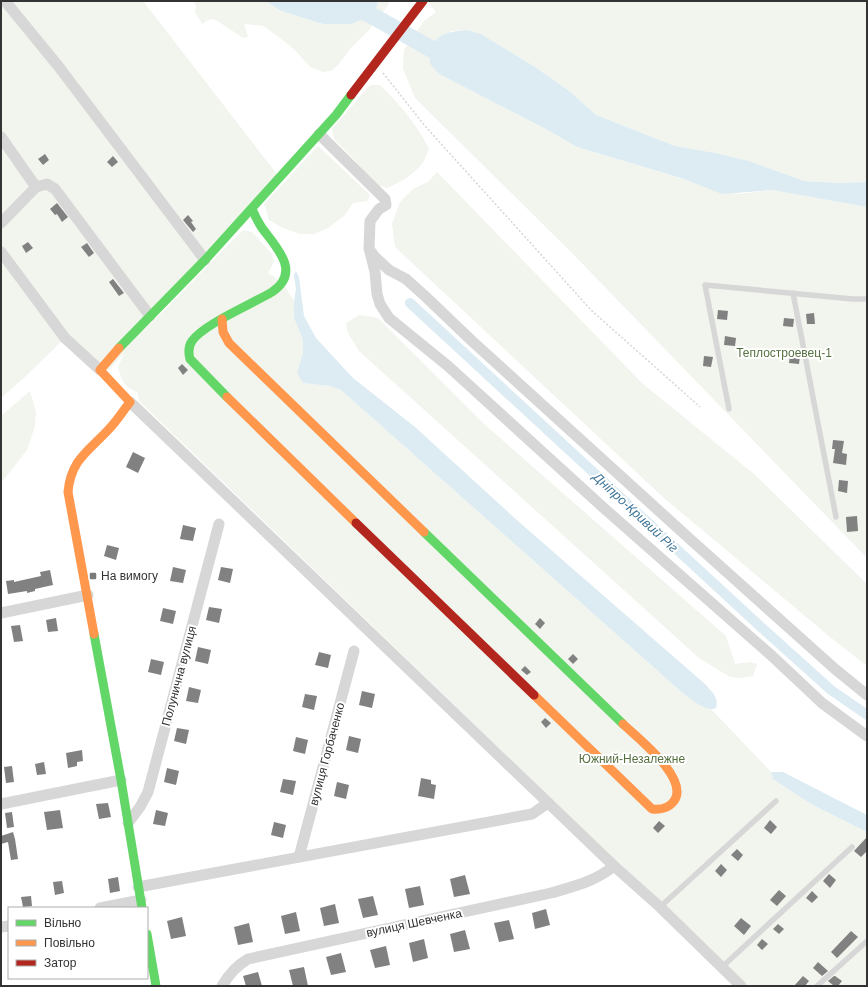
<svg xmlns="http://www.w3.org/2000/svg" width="868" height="987" font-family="Helvetica,sans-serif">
<rect width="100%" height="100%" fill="#fff"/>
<g fill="#f1f5ed">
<polygon points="1,1 143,1 280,178 109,370 65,338 26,376 1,398"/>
<polygon points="194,1 266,1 281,11 323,24 351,24 378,5 376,1 389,1 389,4 368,31 350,49 338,65 331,71 323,72 310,67 294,49 264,26 244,24 248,37 243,38 216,20 210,19 202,24 195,12 196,6"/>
<polygon points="428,1 867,1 867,182 840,183 804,181 749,161 715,153 675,146 596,115 568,90 535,67 481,34 467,30 451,31 430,64 439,74 544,128 577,147 696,183 738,194 772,190 867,207 867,558 570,251 415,98 403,69 404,50 424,21 436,12"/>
<path d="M 370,85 L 380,85 C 398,102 418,126 429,149 C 427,152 426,157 424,161 C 416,173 400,183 387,188 L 376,184 L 351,156 L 334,139 L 332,129 Z"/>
<polygon points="318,146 370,195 367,201 353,203 344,216 328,228 314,234 300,234 283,228 269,220 264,204"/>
<polygon points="437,172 643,384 754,474 867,584 867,666 830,637 664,498 395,247 392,224 400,202 413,189 428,182"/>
<path d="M 243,230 L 252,232 L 272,254 L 274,262 L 268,273 L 283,283 L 294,301 L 294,318 L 303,340 L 303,353 L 300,363 L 303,383 L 330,386 L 341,390 L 650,664 C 669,680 688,701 711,709 L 771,772 L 773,779 L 811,804 L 867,832 L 867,986 L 741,986 L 637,881 L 139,401 L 138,393 C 124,386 122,382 118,367 L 126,349 Z"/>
<polygon points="359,315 378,318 484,424 726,636 735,664 751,662 757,664 753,676 740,678 730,677 699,658 359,351 348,333 346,323"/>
<polygon points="30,391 36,412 35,426 27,450 1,483 1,416"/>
</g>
<g fill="#ddebf3">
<polygon points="266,1 376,1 378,5 367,17 351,24 323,24 281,11"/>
<path d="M 467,30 L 481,34 L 535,67 L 568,90 L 596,115 L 675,146 L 715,153 L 749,161 L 804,181 L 840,183 L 867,182 L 867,207 L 772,190 L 722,194 L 684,179 L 577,147 L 544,128 L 439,74 L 430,64 C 430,36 442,32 467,30 Z"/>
<path d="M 296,271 L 299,277 L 304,316 L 316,338 L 353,378 L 415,427 L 519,522 L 705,684 C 712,692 719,697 716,708 C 714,709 712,709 710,709 C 695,707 663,675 650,664 L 341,390 L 330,386 L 303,383 L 297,373 L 303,353 L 303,340 L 294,318 L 294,301 L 296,289 L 294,275 Z"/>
<polygon points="771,772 783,772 867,815 867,832 811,804 773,779"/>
</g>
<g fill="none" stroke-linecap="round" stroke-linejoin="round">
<polyline stroke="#ddebf3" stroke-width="10" points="410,303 762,628 831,690 867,715"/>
<polyline stroke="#ddebf3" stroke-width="17" points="346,1 451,60"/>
</g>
<g fill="#818181">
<polygon points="45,154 49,160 43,165 38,159"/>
<polygon points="113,156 118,162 112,167 107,162"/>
<polygon points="57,203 68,217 62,222 57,214 55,215 50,209"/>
<polygon points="188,215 193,221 191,222 196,229 193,232 183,220"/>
<polygon points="28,242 33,248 26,253 22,246"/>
<polygon points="87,243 94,253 89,257 81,247"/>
<polygon points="113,279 124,293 119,296 109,282"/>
<polygon points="718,310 728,311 727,320 717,319"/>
<polygon points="814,313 815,324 807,324 806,314"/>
<polygon points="784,318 794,319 793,327 783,326"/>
<polygon points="725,336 736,338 735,346 724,345"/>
<polygon points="790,355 800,356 799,364 789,363"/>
<polygon points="704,356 713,357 711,367 703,366"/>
<polygon points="182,364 188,370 183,375 178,368"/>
<polygon points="833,440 844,441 842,453 847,454 846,465 833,463 835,449 832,449"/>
<polygon points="133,452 145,458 138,473 126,467"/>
<polygon points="839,480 848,481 847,493 838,491"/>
<polygon points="857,516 858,531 847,532 846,517"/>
<polygon points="183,525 196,528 193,541 180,539"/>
<polygon points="107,545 119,548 116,560 104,556"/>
<polygon points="173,567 186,570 183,583 170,581"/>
<polygon points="221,567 233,569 230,583 218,580"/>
<polygon points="50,570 53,585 35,589 35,591 27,593 27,591 8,594 6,581 14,580 14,582 41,576 40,572"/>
<polygon points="209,607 222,609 219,623 206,620"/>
<polygon points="163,608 176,611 173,624 160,621"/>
<polygon points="56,618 58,631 48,632 46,620"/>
<polygon points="540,618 545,623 540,629 535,624"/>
<polygon points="20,625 23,641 14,642 11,626"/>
<polygon points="198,647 211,650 208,664 195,661"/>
<polygon points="319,652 331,655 328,668 315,665"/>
<polygon points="573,654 578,659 573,664 568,659"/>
<polygon points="151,659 164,662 161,675 148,672"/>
<polygon points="525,666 531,672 527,675 521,670"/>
<polygon points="189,687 201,690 198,703 186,701"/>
<polygon points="362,691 375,694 372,708 359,705"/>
<polygon points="305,694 317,696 314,710 302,707"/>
<polygon points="545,718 551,723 546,728 541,722"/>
<polygon points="177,728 189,730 186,744 174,741"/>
<polygon points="349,736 361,739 358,753 346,750"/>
<polygon points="296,737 308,740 305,754 293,751"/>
<polygon points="82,750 83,761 77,762 77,766 68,768 66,753"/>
<polygon points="44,762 46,774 37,775 35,764"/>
<polygon points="12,766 14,782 6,783 4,767"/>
<polygon points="167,768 179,771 176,785 164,782"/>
<polygon points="421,778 431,780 431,784 436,785 434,799 418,796"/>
<polygon points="283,779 296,781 293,795 280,792"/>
<polygon points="337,782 349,785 346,799 334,796"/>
<polygon points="108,803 111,817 99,819 96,804"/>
<polygon points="60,810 63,828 47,830 44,812"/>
<polygon points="156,810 168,813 165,826 153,824"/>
<polygon points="12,812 14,827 7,828 5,813"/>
<polygon points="770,820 777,827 771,834 764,828"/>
<polygon points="659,821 665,826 658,833 653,828"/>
<polygon points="274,822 286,825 283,838 271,835"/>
<polygon points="13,832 15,839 18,859 11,860 8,842 1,844 1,836"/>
<polygon points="867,837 867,851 861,857 854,851"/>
<polygon points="737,849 743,855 738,861 731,855"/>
<polygon points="721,864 727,870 721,877 715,871"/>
<polygon points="829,874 836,880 830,888 823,881"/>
<polygon points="465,875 470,894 454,897 450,879"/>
<polygon points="118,877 120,891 110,893 108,879"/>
<polygon points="62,881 64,893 55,895 53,882"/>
<polygon points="420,886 424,905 409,908 405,889"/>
<polygon points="779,890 786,896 777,906 770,900"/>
<polygon points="812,891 818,897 812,903 806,898"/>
<polygon points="31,896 32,906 23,907 21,897"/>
<polygon points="373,896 378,915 363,918 358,899"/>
<polygon points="335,904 339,923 324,926 320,908"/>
<polygon points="546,909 550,925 535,929 532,913"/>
<polygon points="296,912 300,931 285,934 281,916"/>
<polygon points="182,917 186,936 171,939 167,921"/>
<polygon points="741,918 751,926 744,935 734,926"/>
<polygon points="509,920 514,939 499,942 494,923"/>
<polygon points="249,923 253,942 238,945 234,927"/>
<polygon points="778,924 784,929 779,934 773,929"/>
<polygon points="465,930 470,949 454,952 450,934"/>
<polygon points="851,931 858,937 837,958 831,952"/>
<polygon points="424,939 428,958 413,962 409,943"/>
<polygon points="762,939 768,944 762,950 757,945"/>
<polygon points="386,946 390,965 375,968 370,950"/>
<polygon points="341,953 346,972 331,975 326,957"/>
<polygon points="818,962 828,971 822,976 813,968"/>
<polygon points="304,967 308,986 293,986 289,970"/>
<polygon points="258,972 262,986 246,986 243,976"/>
<polygon points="803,976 809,981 805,986 794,986"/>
<polygon points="834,976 835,976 842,981 838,986 834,986 828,981"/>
</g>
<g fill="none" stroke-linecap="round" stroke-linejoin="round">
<polyline stroke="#d6d6d6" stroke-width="1.5" stroke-dasharray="2 2" stroke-linecap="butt" points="383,73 425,126 591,310 700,407"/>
<g stroke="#d7d7d7" stroke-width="5.5">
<polyline points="793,293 836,517"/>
<polyline points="729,409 705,285 853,299 867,299"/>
<polyline points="660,907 776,801"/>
<polyline points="722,967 852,847"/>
<polyline points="817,986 867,941"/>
</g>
<g stroke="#d7d7d7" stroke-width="11">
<polyline points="5,1 59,67 205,260"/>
<polyline points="319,134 385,199 386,205 379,209 370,221 369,249 375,257 389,270 406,279 426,297 472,341 691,540 835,669 867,695"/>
<polyline points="1,137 36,187 47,184 55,189 150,316"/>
<polyline points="1,223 36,187"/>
<polyline points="1,252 65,338 100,370"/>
<polyline points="370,252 375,272 377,294 380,304 389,318 448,366 606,510 772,656 822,703 867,736"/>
<polyline points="130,402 614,866 660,907 741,986"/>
<polyline points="1,613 88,595"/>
<polyline points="1,804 121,780"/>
<polyline points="128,823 140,807 148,792 219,524"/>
<polyline points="299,857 354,651"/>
<polyline points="138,887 532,814 548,803"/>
<polyline points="100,908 141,900"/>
<polyline points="1,927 9,926"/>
<path d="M 222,986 C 229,974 236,966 248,959 L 551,893 C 575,886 594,882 614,866"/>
</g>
<g stroke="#63d668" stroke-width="9">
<polyline points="119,348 205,260 336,115 351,95"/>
<path d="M 227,397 L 190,359 C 188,352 188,347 192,341 C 204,324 252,304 272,292 C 302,272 276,247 262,228 C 258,222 255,216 252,209"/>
<polyline points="424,532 623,724"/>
<polyline points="94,634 121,780 142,908"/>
<polyline points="147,934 156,986"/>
</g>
<g stroke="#ff974d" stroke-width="9">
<polyline points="222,319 223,332 229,343 424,532"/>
<polyline points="227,397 356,523"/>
<path d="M 94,634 L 68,492 C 71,459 89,451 109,429 C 117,421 123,411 130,402 L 100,370 L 119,348"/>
<path d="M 534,695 L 652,809 C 660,810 669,808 674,801 C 690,779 638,738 623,724"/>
</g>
<g stroke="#b3261e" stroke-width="9">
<polyline points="351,95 423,1"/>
<polyline points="356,523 534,695"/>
</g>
</g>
<rect fill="#7a7a7a" stroke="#fff" stroke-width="1.5" x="89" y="572" width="8" height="8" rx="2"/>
<g text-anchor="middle" stroke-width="4" stroke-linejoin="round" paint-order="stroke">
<g font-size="12" fill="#56703f" stroke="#fff">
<text x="784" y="357">Теплостроевец-1</text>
<text x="632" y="763">Южний-Незалежне</text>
</g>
<g font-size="12" fill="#333" stroke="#fff" text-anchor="start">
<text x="101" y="580">На вимогу</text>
</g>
<g font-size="12" fill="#333" stroke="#fff">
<text transform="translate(179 676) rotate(-75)" y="4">Полунична вулиця</text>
<text transform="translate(327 754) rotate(-75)" y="4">вулиця Горбаченко</text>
<text transform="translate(414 923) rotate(-12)" y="4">вулиця Шевченка</text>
</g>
<g font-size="13" font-style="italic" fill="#3f7597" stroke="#fff">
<text transform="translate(636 512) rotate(43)" y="5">Дніпро-Кривий Ріг</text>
</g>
</g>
<rect width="868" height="987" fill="none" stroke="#333333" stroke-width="4"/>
<rect x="8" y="907" width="140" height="72" fill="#ffffff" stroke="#adadad"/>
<rect x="16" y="920" width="20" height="6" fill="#63d668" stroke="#adadad"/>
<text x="44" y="927" font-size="12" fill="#333333">Вільно</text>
<rect x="16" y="940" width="20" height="6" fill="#ff974d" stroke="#adadad"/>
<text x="44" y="947" font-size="12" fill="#333333">Повільно</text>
<rect x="16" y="960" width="20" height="6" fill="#b3261e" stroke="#adadad"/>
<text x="44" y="967" font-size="12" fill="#333333">Затор</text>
</svg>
